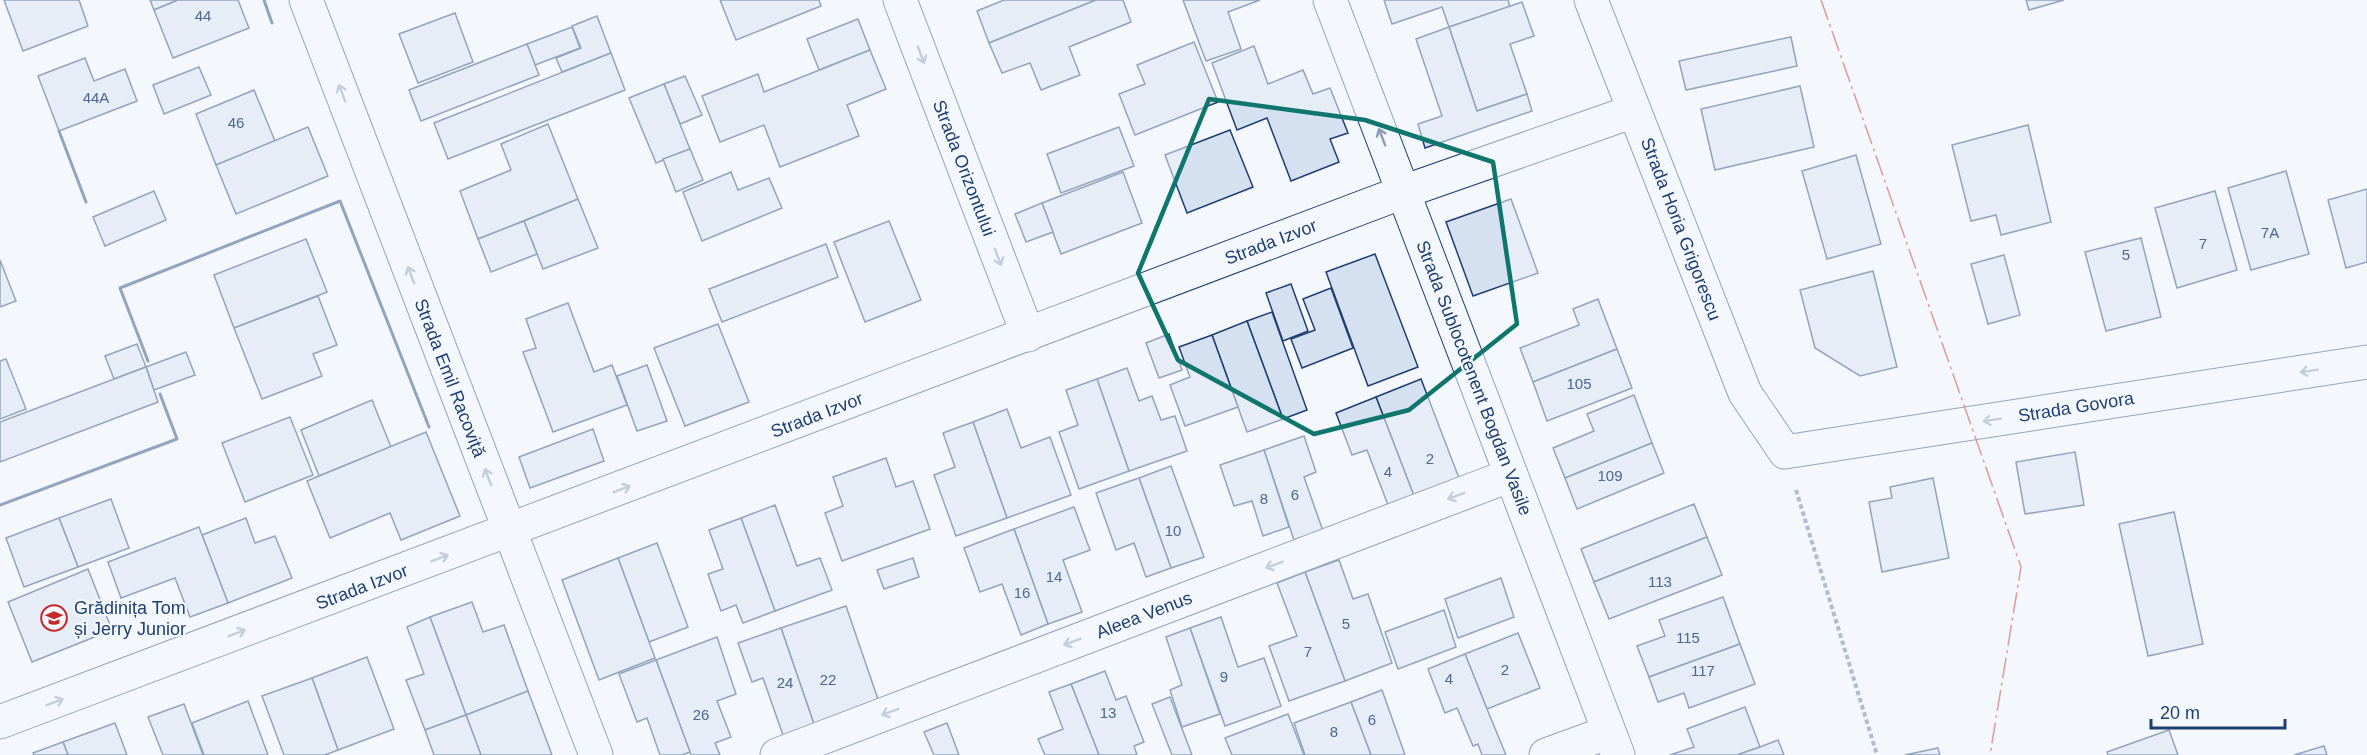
<svg xmlns="http://www.w3.org/2000/svg" width="2367" height="755" font-family="Helvetica,sans-serif">
<rect width="100%" height="100%" fill="#f4f7fb"/>
<g fill="#d5e0f0" stroke="#1d3f73" stroke-width="1.5">
<polygon points="4,0 79,0 88,26 23,51"/>
<polygon points="150,0 178,0 154,10"/>
<polygon points="178,0 238,0 249,28 173,58 154,10"/>
<polygon points="720,0 819,0 821,6 736,40"/>
<polygon points="1004,0 1096,0 989,43 977,11"/>
<polygon points="1096,0 1123,0 1131,22 1069,47 1080,75 1041,90 1030,63 1002,73 989,43"/>
<polygon points="1183,0 1260,0 1228,12 1241,49 1206,61"/>
<polygon points="1384,0 1508,0 1510,7 1449,27 1442,7 1392,24"/>
<polygon points="2026,0 2064,0 2029,10"/>
<polygon points="1522,2 1534,36 1510,44 1527,94 1477,111 1449,27"/>
<polygon points="455,13 473,62 418,83 399,34"/>
<polygon points="597,16 611,53 562,72 556,58 581,48 572,26"/>
<polygon points="858,19 870,50 819,70 807,39"/>
<polygon points="572,27 580,48 535,65 527,44"/>
<polygon points="1449,27 1477,111 1527,94 1532,111 1425,148 1418,124 1442,116 1416,39"/>
<polygon points="1791,37 1797,66 1686,90 1679,61"/>
<polygon points="1194,42 1218,102 1135,135 1119,94 1145,84 1137,65"/>
<polygon points="527,44 539,75 421,121 409,90"/>
<polygon points="1254,46 1268,84 1303,70 1313,94 1330,88 1348,133 1330,139 1339,162 1291,181 1267,118 1237,130 1212,63"/>
<polygon points="870,50 886,89 847,105 859,136 780,167 764,125 720,142 702,96 758,74 764,92"/>
<polygon points="611,53 625,90 448,159 434,123"/>
<polygon points="85,58 94,81 125,69 137,101 59,131 38,76"/>
<polygon points="199,67 211,95 164,114 153,85"/>
<polygon points="685,76 702,115 680,124 664,84"/>
<polygon points="664,84 690,149 656,163 629,98"/>
<polygon points="1800,86 1814,147 1715,170 1701,109"/>
<polygon points="254,90 275,141 216,165 196,114"/>
<polygon points="548,124 578,199 478,239 460,191 511,170 501,144"/>
<polygon points="2028,125 2051,222 2001,235 1996,215 1971,221 1952,145"/>
<polygon points="308,127 328,176 236,214 216,165"/>
<polygon points="1119,127 1134,166 1061,193 1047,154"/>
<polygon points="1230,130 1253,187 1187,213 1165,155"/>
<polygon points="690,149 703,180 676,192 663,159"/>
<polygon points="1856,155 1881,244 1827,259 1802,171"/>
<polygon points="2286,171 2309,254 2251,270 2228,188"/>
<polygon points="731,172 738,190 769,178 782,208 702,241 683,192"/>
<polygon points="1123,172 1142,223 1061,254 1042,203"/>
<polygon points="2367,189 2367,262 2346,268 2328,200"/>
<polygon points="154,191 166,220 105,246 93,217"/>
<polygon points="2215,191 2237,270 2177,288 2155,208"/>
<polygon points="578,199 598,248 543,269 524,221"/>
<polygon points="1511,199 1538,273 1473,296 1446,222"/>
<polygon points="1042,203 1053,232 1026,242 1015,214"/>
<polygon points="524,221 537,254 491,272 478,239"/>
<polygon points="889,221 921,300 865,322 834,242"/>
<polygon points="2141,238 2161,317 2106,331 2085,252"/>
<polygon points="306,239 327,292 234,328 214,275"/>
<polygon points="826,244 838,277 722,322 709,289"/>
<polygon points="1375,254 1418,367 1368,386 1326,272"/>
<polygon points="2004,255 2020,315 1988,324 1971,264"/>
<polygon points="0,260 16,301 0,307"/>
<polygon points="1873,271 1897,367 1860,376 1815,348 1800,290"/>
<polygon points="1291,284 1308,331 1283,341 1266,293"/>
<polygon points="1331,288 1353,348 1302,368 1291,339 1315,330 1303,299"/>
<polygon points="318,296 337,345 313,354 322,376 262,399 234,328"/>
<polygon points="1598,299 1617,349 1533,382 1520,348 1579,325 1573,309"/>
<polygon points="568,303 594,372 612,365 627,405 553,432 523,352 536,348 526,319"/>
<polygon points="1272,312 1307,410 1283,419 1247,321"/>
<polygon points="1247,321 1283,419 1247,432 1212,335"/>
<polygon points="718,324 749,402 685,426 654,348"/>
<polygon points="1169,334 1182,370 1159,378 1146,343"/>
<polygon points="1212,335 1238,407 1185,426 1170,385 1190,377 1179,347"/>
<polygon points="137,344 146,367 114,379 105,356"/>
<polygon points="1617,349 1632,388 1547,421 1533,382"/>
<polygon points="186,352 195,375 154,390 146,367"/>
<polygon points="6,359 26,409 0,419 0,361"/>
<polygon points="647,365 667,421 637,431 617,376"/>
<polygon points="146,367 158,402 0,462 0,422"/>
<polygon points="1127,368 1139,401 1152,396 1161,420 1175,416 1187,451 1129,471 1097,379"/>
<polygon points="1097,379 1129,471 1079,489 1059,432 1078,425 1066,390"/>
<polygon points="1421,379 1459,478 1414,496 1376,397"/>
<polygon points="1634,395 1652,443 1565,478 1553,448 1594,431 1587,414"/>
<polygon points="1376,397 1414,496 1388,505 1367,450 1352,455 1336,413"/>
<polygon points="372,400 391,447 319,476 301,430"/>
<polygon points="1007,409 1021,448 1050,437 1071,495 1007,518 973,422"/>
<polygon points="290,417 313,475 245,502 222,443"/>
<polygon points="973,422 1007,518 956,536 934,475 955,467 943,433"/>
<polygon points="593,429 604,461 530,488 519,457"/>
<polygon points="426,432 460,516 401,540 390,513 330,538 307,481"/>
<polygon points="1304,436 1316,472 1304,477 1323,531 1294,540 1264,450"/>
<polygon points="1652,443 1664,473 1577,509 1565,478"/>
<polygon points="1264,450 1289,527 1263,536 1252,501 1234,506 1220,465"/>
<polygon points="2075,452 2084,505 2025,514 2016,462"/>
<polygon points="886,458 896,487 913,481 930,529 842,561 825,513 843,506 833,477"/>
<polygon points="1171,466 1204,557 1171,568 1139,478"/>
<polygon points="1139,478 1171,568 1146,577 1134,543 1116,550 1096,493"/>
<polygon points="1933,478 1949,558 1882,572 1869,502 1892,498 1890,487"/>
<polygon points="111,499 129,548 78,567 59,518"/>
<polygon points="1694,504 1707,537 1594,582 1581,549"/>
<polygon points="775,505 797,566 820,558 832,590 775,611 741,518"/>
<polygon points="1074,507 1090,550 1063,560 1082,612 1048,624 1014,529"/>
<polygon points="2174,512 2203,644 2148,656 2119,524"/>
<polygon points="59,518 78,567 24,587 6,538"/>
<polygon points="246,518 255,543 275,536 292,578 228,603 202,535"/>
<polygon points="741,518 775,611 743,623 736,605 721,611 708,574 723,569 709,530"/>
<polygon points="199,527 228,603 190,617 175,578 121,598 108,562"/>
<polygon points="1014,529 1048,624 1021,635 1002,584 980,592 964,548"/>
<polygon points="1707,537 1722,575 1609,619 1594,582"/>
<polygon points="657,543 688,627 649,642 618,558"/>
<polygon points="618,558 655,658 599,680 562,580"/>
<polygon points="913,558 919,577 884,589 877,570"/>
<polygon points="1339,560 1353,599 1368,594 1392,663 1345,681 1305,572"/>
<polygon points="88,569 112,630 32,662 8,602"/>
<polygon points="1305,572 1345,681 1289,701 1269,646 1297,636 1277,583"/>
<polygon points="1501,578 1514,617 1458,638 1445,599"/>
<polygon points="1723,597 1740,644 1649,677 1637,646 1665,636 1659,620"/>
<polygon points="472,602 483,632 504,625 528,691 466,715 430,617"/>
<polygon points="846,606 880,705 815,727 781,628"/>
<polygon points="1444,610 1456,647 1398,669 1385,632"/>
<polygon points="430,617 466,715 425,730 406,680 424,674 407,627"/>
<polygon points="1221,617 1238,667 1264,658 1281,706 1225,726 1190,628"/>
<polygon points="781,628 815,727 784,738 763,678 752,682 738,643"/>
<polygon points="1190,628 1220,714 1182,727 1170,690 1182,685 1166,637"/>
<polygon points="1518,633 1540,688 1487,709 1465,654"/>
<polygon points="717,637 736,694 717,701 731,737 715,743 720,755 691,755 656,660"/>
<polygon points="1740,644 1755,684 1689,708 1684,693 1658,702 1649,677"/>
<polygon points="1465,654 1487,709 1506,755 1482,755 1478,744 1473,746 1457,708 1445,713 1428,669"/>
<polygon points="367,657 394,729 338,750 312,678"/>
<polygon points="656,660 690,752 682,755 660,755 647,718 637,722 619,674"/>
<polygon points="1105,671 1116,700 1126,696 1144,742 1134,746 1137,755 1099,755 1071,684"/>
<polygon points="312,678 338,750 325,755 284,755 262,696"/>
<polygon points="1071,684 1099,755 1045,755 1038,739 1063,729 1049,692"/>
<polygon points="1382,690 1405,755 1371,755 1351,702"/>
<polygon points="528,691 552,755 481,755 466,715"/>
<polygon points="1170,697 1192,755 1172,755 1152,704"/>
<polygon points="248,701 268,755 204,755 192,723"/>
<polygon points="1351,702 1371,755 1305,755 1294,723"/>
<polygon points="184,704 203,755 163,755 148,717"/>
<polygon points="1745,707 1760,747 1737,755 1670,755 1694,747 1687,729"/>
<polygon points="1288,714 1304,755 1232,755 1225,738"/>
<polygon points="466,715 481,755 434,755 425,730"/>
<polygon points="115,723 127,755 68,755 63,742"/>
<polygon points="947,723 959,755 934,755 924,732"/>
<polygon points="2169,730 2178,755 2108,755 2107,752"/>
<polygon points="1778,740 1784,755 1737,755 1760,747"/>
<polygon points="63,742 68,755 34,755 33,753"/>
<polygon points="2324,746 2327,755 2294,755"/>
<polygon points="1938,748 1940,755 1905,755"/>
</g>
<g fill="none" stroke-linecap="round" stroke-linejoin="round">
<g stroke="#1d3f73" stroke-width="35">
<g id="street">
<polyline points="306,0 596,755"/>
<polyline points="900,0 1028,335"/>
<polyline points="1330,0 1618,755"/>
<polyline points="1591,0 1745,393 1785,452 2367,362"/>
<polyline points="0,722 1403,192 1634,111"/>
<polyline points="777,755 1511,475"/>
<polyline points="1546,755 1609,732"/>
</g>
</g>
<polyline stroke="#5e769c" stroke-width="4" stroke-dasharray="4.5 3" stroke-linecap="butt" points="1796,490 1877,755"/>
<use href="#street" stroke="#f4f7fb" stroke-width="33"/>
<g stroke="#1d3f73" stroke-width="3">
<polyline points="264,0 272,23"/>
<polyline points="59,131 86,202"/>
<polyline points="148,361 120,288 340,201 429,427"/>
<polyline points="0,505 177,439 160,394"/>
</g>
<polyline stroke="#c62828" stroke-width="1.5" stroke-dasharray="21 4.5 3 4.5" stroke-linecap="butt" points="1821,0 2021,567 1990,755"/>
</g>
<defs><path id="oneway-shaft" d="M-6 0H5M1.5-3L5.5 0L1.5 3" fill="none" stroke-width="1.6" stroke-linecap="round" stroke-linejoin="round" transform="scale(1.5)"/></defs>
<g stroke="#889bb7">
<use href="#oneway-shaft" transform="translate(921 55) rotate(69)"/>
<use href="#oneway-shaft" transform="translate(342 93) rotate(-111)"/>
<use href="#oneway-shaft" transform="translate(1382 137) rotate(-111)"/>
<use href="#oneway-shaft" transform="translate(998 257) rotate(69)"/>
<use href="#oneway-shaft" transform="translate(411 275) rotate(-111)"/>
<use href="#oneway-shaft" transform="translate(2309 371) rotate(171)"/>
<use href="#oneway-shaft" transform="translate(1992 420) rotate(171)"/>
<use href="#oneway-shaft" transform="translate(488 477) rotate(-111)"/>
<use href="#oneway-shaft" transform="translate(622 489) rotate(-21)"/>
<use href="#oneway-shaft" transform="translate(1456 496) rotate(159)"/>
<use href="#oneway-shaft" transform="translate(440 558) rotate(-21)"/>
<use href="#oneway-shaft" transform="translate(1274 565) rotate(159)"/>
<use href="#oneway-shaft" transform="translate(237 633) rotate(-21)"/>
<use href="#oneway-shaft" transform="translate(1072 642) rotate(159)"/>
<use href="#oneway-shaft" transform="translate(55 702) rotate(-21)"/>
<use href="#oneway-shaft" transform="translate(890 712) rotate(159)"/>
</g>
<path d="M0 0H2367V755H0ZM 1209,99 L 1365,120 L 1493,162 L 1517,324 L 1409,410 L 1314,434 L 1178,360 L 1138,273 Z" fill="#f4f7fb" fill-opacity=".55" fill-rule="evenodd"/>
<path fill="none" stroke="#0f766e" stroke-width="4.5" stroke-linejoin="round" d="M 1209,99 L 1365,120 L 1493,162 L 1517,324 L 1409,410 L 1314,434 L 1178,360 L 1138,273 Z"/>
<defs>
<g id="school-ring" transform="scale(1.35)"><circle r="9.5" fill="#f4f7fb" stroke="#c62828" stroke-width="1.5"/><path d="M0-5L7-2L0 1L-7-2ZM-4 1L0 2.5L4 1V4Q0 6-4 4Z" fill="#c62828"/></g>
</defs>
<g fill-rule="evenodd">
<use href="#school-ring" x="54" y="618"/>
</g>
<g text-anchor="middle" stroke-width="4.5" stroke-linejoin="round" paint-order="stroke">
<g font-size="15" fill="#4b6792">
<text x="203" y="21">44</text>
<text x="96" y="103">44A</text>
<text x="236" y="128">46</text>
<text x="2270" y="238">7A</text>
<text x="2203" y="249">7</text>
<text x="2126" y="260">5</text>
<text x="1579" y="389">105</text>
<text x="1430" y="464">2</text>
<text x="1388" y="477">4</text>
<text x="1610" y="481">109</text>
<text x="1295" y="500">6</text>
<text x="1264" y="504">8</text>
<text x="1173" y="536">10</text>
<text x="1054" y="582">14</text>
<text x="1660" y="587">113</text>
<text x="1022" y="598">16</text>
<text x="1346" y="629">5</text>
<text x="1688" y="643">115</text>
<text x="1308" y="657">7</text>
<text x="1505" y="675">2</text>
<text x="1703" y="676">117</text>
<text x="1224" y="682">9</text>
<text x="1449" y="684">4</text>
<text x="828" y="685">22</text>
<text x="785" y="688">24</text>
<text x="1108" y="718">13</text>
<text x="701" y="720">26</text>
<text x="1372" y="725">6</text>
<text x="1334" y="737">8</text>
</g>
<g font-size="18" fill="#1d3f73" stroke="#f4f7fb">
<text transform="translate(964 168) rotate(69)" y="6">Strada Orizontului</text>
<text transform="translate(1681 229) rotate(69)" y="6">Strada Horia Grigorescu</text>
<text transform="translate(1271 242) rotate(-21)" y="6">Strada Izvor</text>
<text transform="translate(450 378) rotate(69)" y="6">Strada Emil Racoviță</text>
<text transform="translate(1474 378) rotate(69)" y="6">Strada Sublocotenent Bogdan Vasile</text>
<text transform="translate(2076 407) rotate(-9)" y="6">Strada Govora</text>
<text transform="translate(817 415) rotate(-21)" y="6">Strada Izvor</text>
<text transform="translate(362 587) rotate(-21)" y="6">Strada Izvor</text>
<text transform="translate(1144 615) rotate(-21)" y="6">Aleea Venus</text>
</g>
<g font-size="18" fill="#1d3f73" stroke="#f4f7fb" text-anchor="start">
<text x="74" y="614">Grădinița Tom<tspan x="74" dy="21">și Jerry Junior</tspan></text>
</g>
</g>
<path d="M2151 719v9h134v-9" fill="none" stroke="#1d3f73" stroke-width="3"/>
<text x="2160" y="719" font-size="18" fill="#1d3f73" stroke="#f4f7fb" stroke-width="4.5" paint-order="stroke">20 m</text>
</svg>
